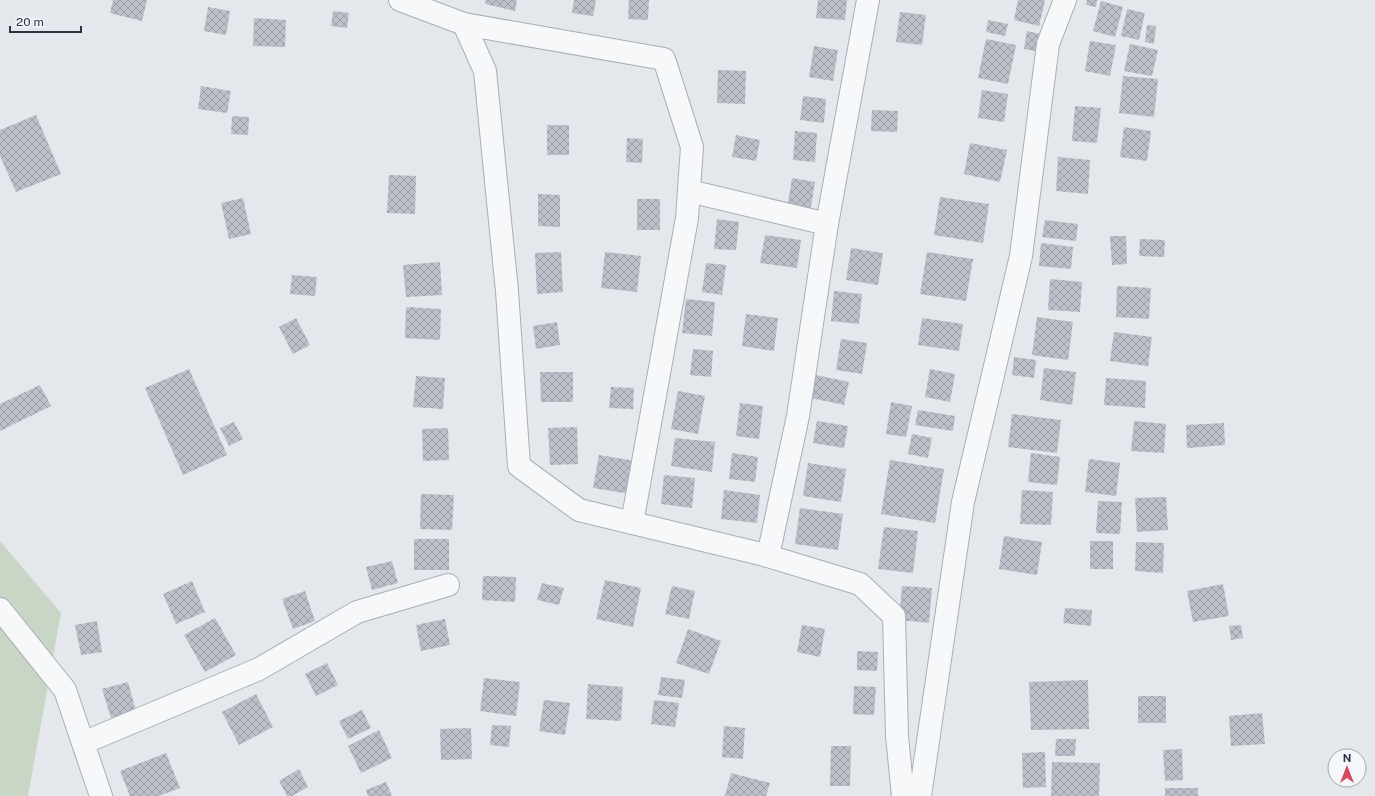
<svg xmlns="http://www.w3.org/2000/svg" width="1375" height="796" font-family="'Public Sans',sans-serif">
<defs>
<pattern id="building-cross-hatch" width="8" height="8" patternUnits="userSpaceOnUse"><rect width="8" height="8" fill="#bbc0ca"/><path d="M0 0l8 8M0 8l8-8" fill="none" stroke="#989da6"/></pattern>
</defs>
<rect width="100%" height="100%" fill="#e4e7ec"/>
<polygon fill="#c9d6c5" points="0,541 61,613 28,796 0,796"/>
<g fill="url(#building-cross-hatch)">
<polygon points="113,0 147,0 142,21 110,13"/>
<polygon points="486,0 517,0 515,11 485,4"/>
<polygon points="574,0 596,0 593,16 572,13"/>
<polygon points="629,0 649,0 648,20 628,19"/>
<polygon points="818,0 847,0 845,20 816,18"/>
<polygon points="1018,0 1045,0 1039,26 1014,20"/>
<polygon points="1087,0 1097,0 1096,7 1086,5"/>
<polygon points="1101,1 1123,7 1115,37 1093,31"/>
<polygon points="208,7 230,11 226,35 204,31"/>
<polygon points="1127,9 1145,13 1139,40 1121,36"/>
<polygon points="333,11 349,13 347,28 331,26"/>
<polygon points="900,12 926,15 922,45 896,42"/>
<polygon points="254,18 286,20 285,47 253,46"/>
<polygon points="988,20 1008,24 1005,36 986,32"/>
<polygon points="1147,25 1156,26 1154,44 1145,42"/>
<polygon points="1027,31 1044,35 1040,52 1024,49"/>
<polygon points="986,39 1016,45 1008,84 978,78"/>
<polygon points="1090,41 1116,45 1110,76 1085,71"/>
<polygon points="1130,44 1158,50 1152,76 1124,71"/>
<polygon points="814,46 838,50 833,81 809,77"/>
<polygon points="718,70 746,71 745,104 717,103"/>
<polygon points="1123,76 1158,79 1154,117 1119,113"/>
<polygon points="201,86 231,91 227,113 198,109"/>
<polygon points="982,90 1008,94 1004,122 978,118"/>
<polygon points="803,96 826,99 824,123 800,120"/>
<polygon points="1075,106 1101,108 1097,143 1072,141"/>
<polygon points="872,110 898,111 897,132 871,131"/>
<polygon points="36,115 61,174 16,192 0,156 0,130"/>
<polygon points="232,116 249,117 248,135 231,134"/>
<rect x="547" y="125" width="22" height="30"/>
<polygon points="1124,127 1151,131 1147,161 1120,157"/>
<polygon points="795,131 817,133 815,162 793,160"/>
<polygon points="736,135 760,140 756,161 732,157"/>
<polygon points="627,138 643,139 642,163 626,162"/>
<polygon points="970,143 1007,150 1000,182 964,174"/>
<polygon points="1058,157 1090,160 1088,194 1056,191"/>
<polygon points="389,175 416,176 415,214 387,213"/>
<polygon points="792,178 815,182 810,213 787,209"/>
<polygon points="538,194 560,195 560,227 538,226"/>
<polygon points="940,197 989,204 983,243 934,235"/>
<polygon points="243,198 251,234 229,239 221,203"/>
<rect x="637" y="199" width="23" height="31"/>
<polygon points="717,219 739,222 736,250 714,249"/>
<polygon points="1045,220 1078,224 1076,241 1042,237"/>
<polygon points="765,235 801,240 797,268 760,263"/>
<polygon points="1110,236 1126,236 1127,264 1112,265"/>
<polygon points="1140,239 1165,240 1164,257 1139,256"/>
<polygon points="1041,243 1073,247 1071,269 1039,266"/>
<polygon points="851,248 883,253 878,285 846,280"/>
<polygon points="561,252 563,292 537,294 535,253"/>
<polygon points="605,252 641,256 637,292 601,288"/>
<polygon points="927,252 973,259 966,301 920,294"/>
<polygon points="440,262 442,295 406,297 403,265"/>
<polygon points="706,263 726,265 722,295 702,292"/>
<polygon points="292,275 317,277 315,296 290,294"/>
<polygon points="1050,279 1082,282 1080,312 1048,310"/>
<polygon points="1117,286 1151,288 1149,319 1116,317"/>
<polygon points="834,291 862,294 859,324 831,321"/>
<polygon points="686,299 715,302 712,336 682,333"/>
<polygon points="406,307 441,309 440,340 405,338"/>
<polygon points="746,314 778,318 774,351 742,346"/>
<polygon points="1037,317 1073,322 1068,360 1032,355"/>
<polygon points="296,318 310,345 293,354 279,327"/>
<polygon points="922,318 963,324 959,351 918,345"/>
<polygon points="557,322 560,345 536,349 533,326"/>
<polygon points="1114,332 1152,337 1148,366 1110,361"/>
<polygon points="841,339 867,343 862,374 836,370"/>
<polygon points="693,349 713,351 711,377 690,375"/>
<polygon points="1014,357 1036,360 1034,378 1012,375"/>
<polygon points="1044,368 1076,372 1072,405 1040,400"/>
<polygon points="189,369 227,455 183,475 145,388"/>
<polygon points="930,369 955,374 950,402 925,397"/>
<polygon points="540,372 573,372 573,402 541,402"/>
<polygon points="811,374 849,382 844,405 806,397"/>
<polygon points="416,376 445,378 443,409 413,407"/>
<polygon points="1106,378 1146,381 1145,408 1104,405"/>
<polygon points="40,385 51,406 0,431 0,404"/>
<polygon points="611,387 634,388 633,409 609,408"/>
<polygon points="678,391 705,396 698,434 671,429"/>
<polygon points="891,402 912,406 906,437 886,434"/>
<polygon points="740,403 763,406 759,439 736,436"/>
<polygon points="918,410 955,416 953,431 915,425"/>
<polygon points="1012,414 1061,420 1057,453 1008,447"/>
<polygon points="817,421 848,426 844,448 813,443"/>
<polygon points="1134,421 1166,424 1164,453 1131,451"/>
<polygon points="234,422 243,439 229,446 220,428"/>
<polygon points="1224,423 1225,445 1187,448 1186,425"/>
<polygon points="577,427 578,464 550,465 548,428"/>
<polygon points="448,428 449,460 423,461 422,429"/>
<polygon points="912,434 932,438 928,458 908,454"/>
<polygon points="675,438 715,442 712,472 671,466"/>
<polygon points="732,453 758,457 755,482 729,479"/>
<polygon points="1031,453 1060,457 1057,485 1028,482"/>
<polygon points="599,455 635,461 630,494 593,488"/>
<polygon points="1089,459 1120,463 1116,496 1085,492"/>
<polygon points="890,460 944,469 935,523 881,514"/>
<polygon points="808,463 846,469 841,502 803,496"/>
<polygon points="664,475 695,478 692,508 661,504"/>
<polygon points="724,490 760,495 757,523 721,519"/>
<polygon points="1022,490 1053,492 1051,525 1020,524"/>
<polygon points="421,494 454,495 452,530 420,529"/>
<polygon points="1166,497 1168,530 1137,532 1135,498"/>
<polygon points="1098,501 1122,502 1120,534 1096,533"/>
<polygon points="800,508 843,514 838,550 795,544"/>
<polygon points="884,527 918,531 913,573 878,569"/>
<polygon points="1004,536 1042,542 1037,575 999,569"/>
<rect x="414" y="539" width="35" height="31"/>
<rect x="1090" y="541" width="23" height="28"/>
<polygon points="1136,542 1164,543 1163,573 1135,571"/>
<polygon points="392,561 398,583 372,590 366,567"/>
<polygon points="483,576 516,577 515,602 482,600"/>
<polygon points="605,580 641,588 633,627 596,619"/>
<polygon points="192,581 205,612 176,624 163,594"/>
<polygon points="542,583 564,588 559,605 537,600"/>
<polygon points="1223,584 1229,616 1193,622 1187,591"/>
<polygon points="672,586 695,591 689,619 665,614"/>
<polygon points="902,586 932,588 929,623 899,620"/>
<polygon points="305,591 315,621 293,629 282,599"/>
<polygon points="1065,608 1092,610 1091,626 1063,623"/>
<polygon points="215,618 236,655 205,672 184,635"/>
<polygon points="445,619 450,645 421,651 416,625"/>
<polygon points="97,621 102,652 81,655 75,625"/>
<polygon points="802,625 825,629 820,657 797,652"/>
<polygon points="1241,625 1243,638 1231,640 1229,626"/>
<polygon points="688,629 721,641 709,674 676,663"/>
<polygon points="857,651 878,652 877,671 857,670"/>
<polygon points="327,663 338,685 316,696 305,674"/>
<polygon points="661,677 685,680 682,698 658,695"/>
<polygon points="484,678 520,682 516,716 480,711"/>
<polygon points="1088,680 1089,729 1031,730 1029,682"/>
<polygon points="128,682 136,711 111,718 102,689"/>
<polygon points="588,684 623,687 621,721 586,719"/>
<polygon points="854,686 876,687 874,715 853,714"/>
<polygon points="256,694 273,727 239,745 222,712"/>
<rect x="1138" y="696" width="28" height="27"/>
<polygon points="544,700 570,703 565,735 539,731"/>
<polygon points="654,700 679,703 675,727 651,724"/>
<polygon points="362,710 371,728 348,739 339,721"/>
<polygon points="1262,713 1265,744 1231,746 1229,716"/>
<polygon points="492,725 511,726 509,747 490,745"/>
<polygon points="724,726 745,728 743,759 722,757"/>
<polygon points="471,728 472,759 441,760 440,729"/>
<polygon points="379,730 392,758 361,773 348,746"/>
<polygon points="1056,739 1076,739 1075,756 1055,756"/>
<polygon points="831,746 851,746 850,786 830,786"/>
<polygon points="1182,749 1183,780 1165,781 1163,750"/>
<polygon points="1045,752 1046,787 1023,788 1022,753"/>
<polygon points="166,753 180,788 159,796 130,796 120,771"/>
<polygon points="1052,762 1100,763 1099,796 1051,796"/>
<polygon points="299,769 308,787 292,796 287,796 279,781"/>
<polygon points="731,773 770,783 766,796 725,796"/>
<polygon points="386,782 392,796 368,796 366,790"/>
<rect x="1165" y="788" width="33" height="8"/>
</g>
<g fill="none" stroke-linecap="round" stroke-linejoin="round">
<g stroke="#a9aeb7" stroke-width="24">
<g id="minor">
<polyline points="400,0 464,24 485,71 507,291 519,466 579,510 761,554 860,584 894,616 897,736 903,796"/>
<polyline points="464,24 664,59 692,147 687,218 632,523"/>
<polyline points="689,191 827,224 798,416 768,556"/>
<polyline points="827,224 868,0"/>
<polyline points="0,609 65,690 101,796"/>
<polyline points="83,743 259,669 357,612 448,585"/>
<polyline points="920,796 963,502 1021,256 1048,44 1065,0"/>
</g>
</g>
<use href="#minor" stroke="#f7f8fa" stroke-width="22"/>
</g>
<g transform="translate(1347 768)"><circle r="19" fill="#f4f6f9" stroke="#a4a8b1"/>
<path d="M0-3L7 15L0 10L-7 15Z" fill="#d1495b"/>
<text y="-6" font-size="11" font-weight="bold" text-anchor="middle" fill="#2b3445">N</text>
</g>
<path d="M10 26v6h71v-6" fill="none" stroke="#2b3445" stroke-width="2"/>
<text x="16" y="26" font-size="12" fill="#2b3445" stroke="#f4f6f9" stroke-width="3" paint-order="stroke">20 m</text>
</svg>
